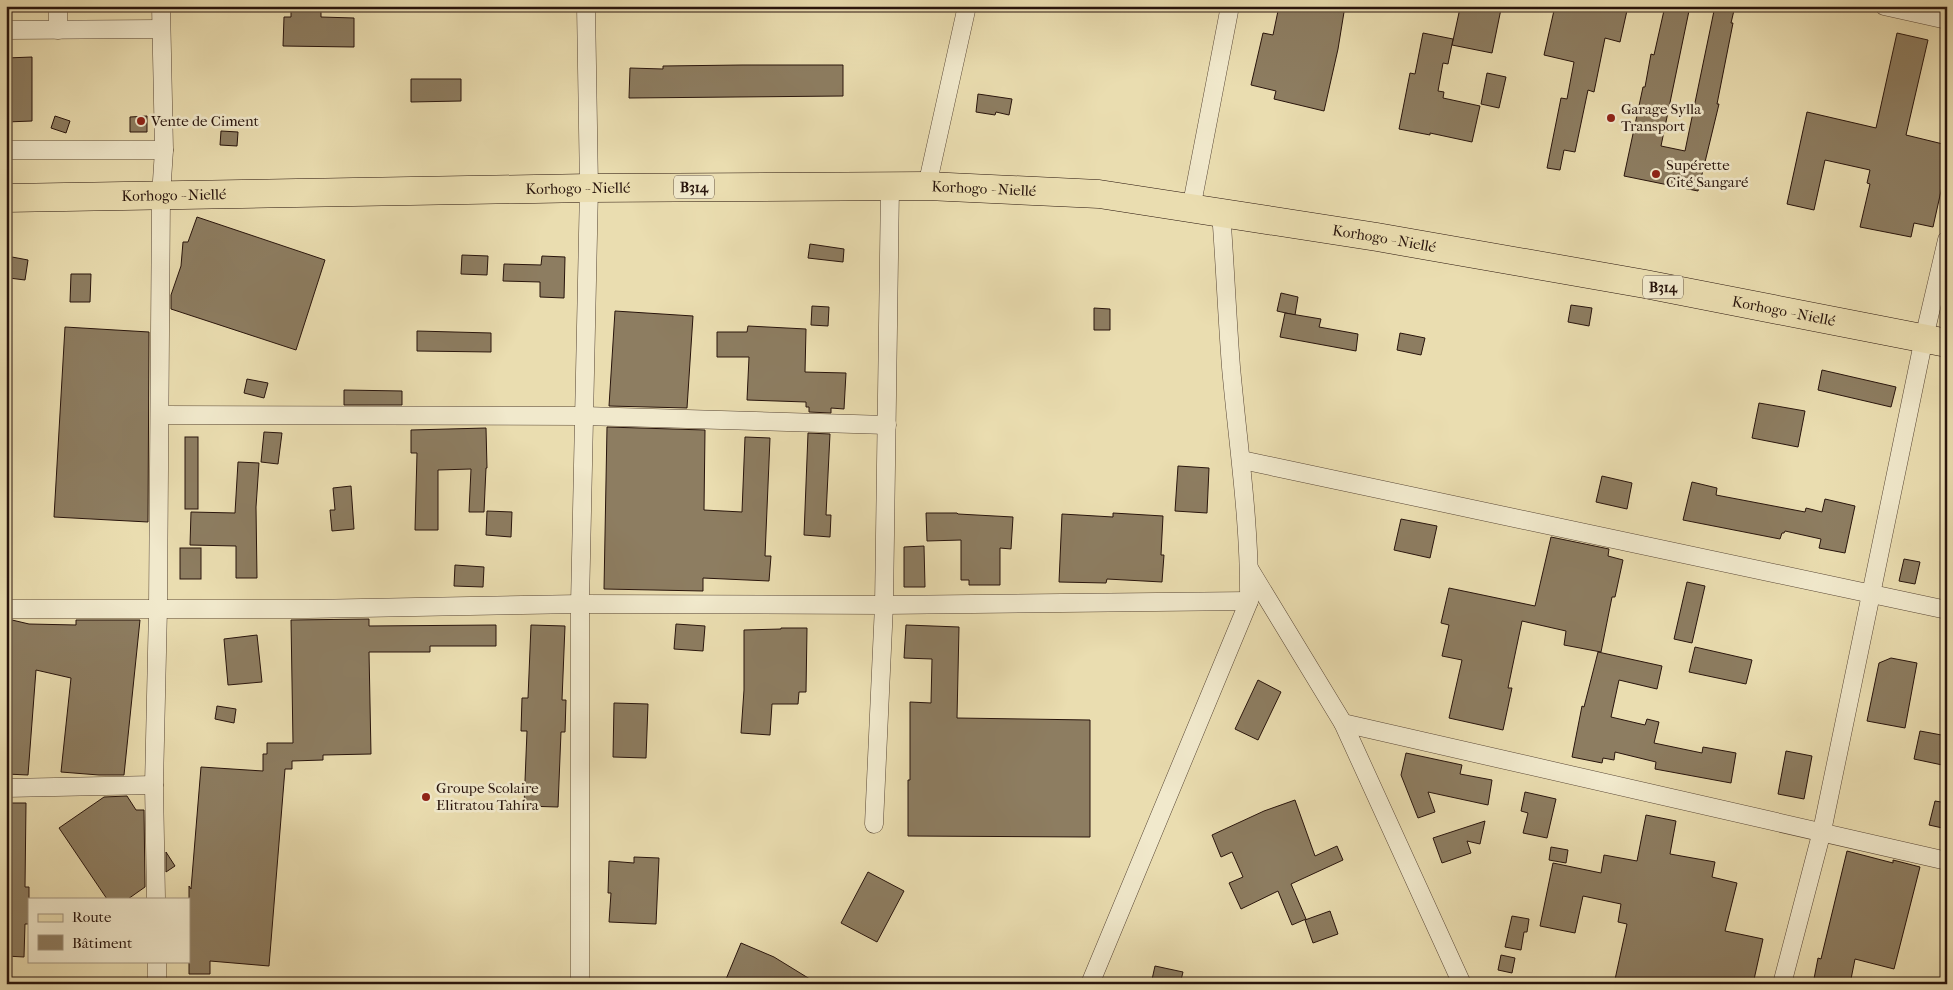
<svg xmlns="http://www.w3.org/2000/svg" width="1953" height="990" font-family="'IM FELL French Canon',serif">
<rect width="100%" height="100%" fill="#eaddb0"/>
<filter id="stains"><feTurbulence type="fractalNoise" baseFrequency=".004" numOctaves="4"/><feColorMatrix values="0 0 0 0 .2 0 0 0 0 .09 0 0 0 0 .02 0 0 0 .5 -.17"/></filter>
<radialGradient id="worn" r=".72"><stop offset=".6" stop-color="#630" stop-opacity="0"/><stop offset="1" stop-color="#630" stop-opacity=".3"/></radialGradient>
<g fill="#8d7d61" stroke="#28140c">
<polygon points="291,6 321,6 321,17 354,18 354,47 283,46 284,17 291,17"/>
<polygon points="1279,6 1345,6 1338,49 1324,111 1274,99 1276,91 1251,85 1263,33 1273,35"/>
<polygon points="1468,6 1488,6 1501,9 1492,53 1452,45 1460,8 1468,9"/>
<polygon points="1555,6 1628,6 1620,42 1605,38 1594,92 1588,90 1575,152 1564,150 1560,170 1547,168 1561,98 1567,99 1574,62 1544,55"/>
<polygon points="1665,6 1690,6 1661,146 1685,151 1715,6 1735,6 1731,23 1733,23 1717,104 1719,104 1698,191 1624,176 1643,87 1645,87 1651,54 1654,55"/>
<polygon points="1423,33 1453,39 1448,64 1443,63 1438,91 1444,92 1443,98 1480,106 1472,142 1430,133 1430,135 1399,129 1410,73 1415,74"/>
<polygon points="1897,33 1928,40 1906,135 1947,145 1947,164 1933,227 1914,223 1911,237 1860,227 1870,184 1867,183 1870,170 1825,160 1814,210 1787,204 1807,112 1876,128"/>
<polygon points="32,57 32,121 6,122 6,58"/>
<polygon points="742,65 843,65 843,96 629,98 630,68 663,69 663,66"/>
<polygon points="1487,73 1506,77 1499,108 1481,104"/>
<polygon points="411,79 461,79 461,101 411,102"/>
<polygon points="978,94 1012,99 1009,115 996,112 995,115 976,112"/>
<polygon points="55,116 70,121 66,133 51,128"/>
<polygon points="147,116 147,132 130,132 130,117"/>
<polygon points="221,131 238,132 237,146 220,145"/>
<polygon points="197,217 325,260 296,350 171,309 171,295 181,266 183,242 188,242"/>
<polygon points="810,244 844,249 843,262 808,258"/>
<polygon points="462,255 488,256 487,275 461,274"/>
<polygon points="542,256 565,257 564,298 540,297 540,282 503,281 504,264 541,265"/>
<polygon points="12,257 28,260 25,280 9,278"/>
<polygon points="71,274 91,274 90,302 70,302"/>
<polygon points="1281,293 1298,297 1295,315 1277,311"/>
<polygon points="1571,305 1592,308 1589,326 1568,322"/>
<polygon points="812,306 829,307 828,326 811,325"/>
<polygon points="1094,308 1110,309 1110,330 1094,330"/>
<polygon points="615,311 693,316 687,408 609,406"/>
<polygon points="1285,313 1321,319 1319,327 1358,334 1356,351 1280,337"/>
<polygon points="748,326 806,329 805,372 846,373 844,409 831,408 831,413 809,412 809,407 806,407 806,402 747,400 749,357 717,357 717,332 747,332"/>
<polygon points="65,327 149,332 148,522 54,517"/>
<polygon points="417,331 491,333 491,352 417,351"/>
<polygon points="1400,333 1425,338 1421,355 1397,350"/>
<polygon points="1822,370 1896,387 1891,407 1818,390"/>
<polygon points="247,379 268,383 264,398 244,393"/>
<polygon points="344,390 402,391 402,405 344,405"/>
<polygon points="1759,403 1805,411 1798,447 1752,438"/>
<polygon points="607,427 705,430 704,510 742,512 745,437 770,438 765,556 771,556 769,581 703,578 703,591 604,589"/>
<polygon points="486,428 487,468 486,468 484,512 469,512 471,469 438,470 438,530 415,530 417,453 411,453 411,430"/>
<polygon points="264,432 282,433 278,464 261,462"/>
<polygon points="808,433 830,434 826,515 831,515 830,537 804,535"/>
<rect x="185" y="437" width="13" height="72"/>
<polygon points="238,462 259,463 256,507 257,578 236,578 236,546 190,545 191,512 235,513"/>
<polygon points="1178,466 1209,468 1207,513 1175,511"/>
<polygon points="1602,476 1632,483 1627,509 1596,502"/>
<polygon points="1692,482 1717,488 1716,495 1805,512 1806,508 1822,512 1825,499 1855,506 1845,553 1819,548 1821,539 1785,531 1784,533 1782,533 1780,539 1683,520"/>
<polygon points="351,486 354,529 332,531 330,510 335,510 333,488"/>
<polygon points="487,511 512,512 511,537 486,535"/>
<polygon points="926,513 957,513 958,514 1013,517 1011,549 1000,548 1000,585 969,585 969,580 961,580 961,540 927,541"/>
<polygon points="1113,513 1163,516 1161,555 1164,555 1162,582 1107,579 1106,583 1059,582 1062,514 1113,517"/>
<polygon points="1401,519 1437,526 1430,558 1394,550"/>
<polygon points="1551,537 1609,549 1608,556 1623,560 1615,597 1612,597 1601,652 1564,645 1566,631 1522,621 1508,688 1512,688 1503,730 1449,718 1462,660 1442,656 1449,625 1441,623 1449,588 1535,606"/>
<polygon points="924,546 925,587 904,587 904,547"/>
<rect x="180" y="548" width="21" height="31"/>
<polygon points="1904,559 1920,562 1915,584 1899,581"/>
<polygon points="455,565 484,567 483,587 454,586"/>
<polygon points="1687,582 1705,586 1692,643 1674,639"/>
<polygon points="369,619 369,626 496,625 496,646 430,646 430,652 369,652 371,754 323,755 323,760 292,761 292,769 285,769 269,966 210,961 210,974 189,974 189,886 191,889 201,767 263,771 263,754 267,754 267,743 293,743 291,620"/>
<polygon points="12,620 29,624 76,625 76,620 140,620 124,775 99,775 61,772 71,678 36,670 28,775 6,774 6,646"/>
<polygon points="676,624 705,626 703,651 674,649"/>
<polygon points="531,625 565,626 562,700 566,700 565,732 561,732 558,807 524,806 527,731 521,731 522,698 528,698"/>
<polygon points="906,625 959,627 957,718 1090,720 1090,837 908,836 908,780 910,780 910,702 931,703 932,659 904,658"/>
<polygon points="781,628 807,628 806,692 799,692 798,704 772,704 770,735 741,733 744,690 744,630 781,629"/>
<polygon points="257,635 262,682 228,685 224,639"/>
<polygon points="1695,647 1752,660 1746,684 1689,672"/>
<polygon points="1598,652 1662,666 1657,689 1619,680 1611,717 1645,725 1647,719 1659,722 1654,743 1702,753 1703,747 1736,753 1731,783 1655,769 1656,762 1615,752 1614,760 1603,758 1602,763 1572,757 1582,706 1584,707"/>
<polygon points="1891,658 1917,663 1905,728 1867,721 1879,663"/>
<polygon points="1258,680 1281,692 1258,740 1235,729"/>
<polygon points="614,703 648,704 646,758 613,757"/>
<polygon points="217,706 236,709 234,723 215,719"/>
<polygon points="1920,731 1947,736 1947,766 1914,759"/>
<polygon points="1786,751 1812,756 1804,799 1778,794"/>
<polygon points="1406,753 1462,765 1460,774 1492,780 1488,805 1428,792 1435,812 1418,818 1401,775"/>
<polygon points="1525,792 1556,799 1547,838 1523,833 1528,813 1521,811"/>
<polygon points="127,796 136,810 144,810 145,887 128,899 107,899 59,828 104,797"/>
<polygon points="1295,800 1315,856 1337,846 1343,860 1291,884 1306,919 1292,925 1278,891 1241,909 1229,883 1243,877 1232,852 1221,857 1212,835 1264,811"/>
<polygon points="1935,801 1947,803 1947,829 1929,825"/>
<polygon points="6,803 26,803 25,887 29,887 29,924 25,924 24,957 6,956"/>
<polygon points="1646,815 1676,821 1670,854 1715,862 1712,877 1737,883 1725,931 1763,939 1753,984 1614,984 1627,924 1618,922 1621,904 1583,896 1575,933 1540,926 1553,863 1601,873 1604,855 1637,861"/>
<polygon points="1485,821 1480,844 1467,841 1471,853 1442,863 1433,838"/>
<polygon points="1551,847 1568,850 1566,863 1549,860"/>
<polygon points="1847,851 1893,863 1893,860 1920,867 1894,969 1855,959 1850,984 1813,984 1818,958 1821,959"/>
<polygon points="166,852 175,866 166,872"/>
<polygon points="634,857 659,858 656,924 609,922 611,893 608,893 609,861 634,863"/>
<polygon points="868,872 904,891 877,942 841,923"/>
<polygon points="1330,911 1338,934 1313,943 1305,920"/>
<polygon points="1512,916 1529,919 1527,932 1524,932 1521,950 1505,947"/>
<polygon points="741,943 774,957 818,984 724,984"/>
<polygon points="1501,955 1515,958 1512,973 1498,970"/>
<polygon points="1155,966 1183,972 1180,984 1151,984"/>
</g>
<g fill="none" stroke-linecap="round" stroke-linejoin="round">
<g stroke="#584635" stroke-width="19">
<g id="street">
<polyline points="58,6 58,30"/>
<polyline points="1884,6 1947,20"/>
<polyline points="6,30 160,29"/>
<polyline points="6,150 164,150"/>
<polyline points="927,186 967,6"/>
<polyline points="1191,209 1230,6"/>
<polyline points="160,415 584,416 887,425"/>
<polyline points="1242,460 1947,610"/>
<polyline points="1250,570 1343,723 1462,984"/>
<polyline points="6,609 308,609 580,604 884,605 1249,601"/>
<polyline points="1343,723 1947,861"/>
<polyline points="6,788 154,785"/>
<polyline points="874,824 884,605 890,187"/>
<polyline points="156,899 154,785 158,608 161,196 164,150 161,6"/>
<polyline points="157,961 157,984"/>
<polyline points="580,984 580,604 589,188 586,6"/>
<path d="M 1090,984 L 1249,601 C 1250,523 1238,445 1231,367 C 1227,315 1225,264 1221,212"/>
<polyline points="1782,984 1822,831 1924,338 1947,240"/>
</g>
</g>
<g stroke="#28140c" stroke-width="29">
<g id="primary">
<path id="s1" d="M 6,198 L 589,188 L 927,186 L 1099,194 L 1377,237 L 1645,284 L 1947,343"/>
</g>
</g>
<use href="#street" stroke="#f1e9cc" stroke-width="18"/>
<use href="#primary" stroke="#eaddb0" stroke-width="28"/>
</g>
<g fill="#8f2418" stroke="#f1e9cc" stroke-width="2">
<circle cx="1611" cy="118" r="5"/>
<circle cx="141" cy="121" r="5"/>
<circle cx="1656" cy="174" r="5"/>
<circle cx="426" cy="797" r="5"/>
</g>
<g text-anchor="middle" stroke-width="5" stroke-linejoin="round" paint-order="stroke">
<g fill="#f1e9cc" stroke="#645446" stroke-width="1">
<rect x="674" y="175.5" width="40" height="23" rx="4"/>
<rect x="1643" y="275.5" width="40" height="23" rx="4"/>
</g>
<g font-size="14" font-weight="bold" fill="#28140c">
<text x="694" y="192">B314</text>
<text x="1663" y="292">B314</text>
</g>
<g font-size="15" fill="#28140c" stroke="#f1e9cc" text-anchor="start">
<text x="1621" y="114">Garage Sylla<tspan x="1621" dy="17">Transport</tspan></text>
<text x="151" y="126">Vente de Ciment</text>
<text x="1666" y="170">Supérette<tspan x="1666" dy="17">Cité Sangaré</tspan></text>
<text x="436" y="793">Groupe Scolaire<tspan x="436" dy="17">Elitratou Tahira</tspan></text>
</g>
<g font-size="15" fill="#28140c" stroke="#f1e9cc">
<text dy="5" stroke="none"><textPath href="#s1" startOffset="572">Korhogo - Niellé</textPath></text>
<text dy="5" stroke="none"><textPath href="#s1" startOffset="978">Korhogo - Niellé</textPath></text>
<text dy="5" stroke="none"><textPath href="#s1" startOffset="168">Korhogo - Niellé</textPath></text>
<text dy="5" stroke="none"><textPath href="#s1" startOffset="1382">Korhogo - Niellé</textPath></text>
<text dy="5" stroke="none"><textPath href="#s1" startOffset="1788">Korhogo - Niellé</textPath></text>
</g>
</g>
<rect width="1953" height="990" fill="none" stroke="#eaddb0" stroke-width="25"/>
<rect x="8" y="8" width="1938" height="975" fill="none" stroke="#28140c" stroke-width="2.5"/>
<rect x="12" y="12" width="1928" height="965" fill="none" stroke="#28140c"/>
<rect x="28" y="898" width="162" height="65" fill="#f1e9cc" stroke="#a1947f"/>
<rect x="38" y="914" width="25" height="8" fill="#eaddb0" stroke="#a1947f"/>
<text x="72" y="922" font-size="15" fill="#28140c">Route</text>
<rect x="38" y="935" width="25" height="15" fill="#8d7d61" stroke="#a1947f"/>
<text x="72" y="948" font-size="15" fill="#28140c">Bâtiment</text>
<rect width="100%" height="100%" filter="url(#stains)"/>
<rect width="100%" height="100%" fill="url(#worn)"/>
</svg>
